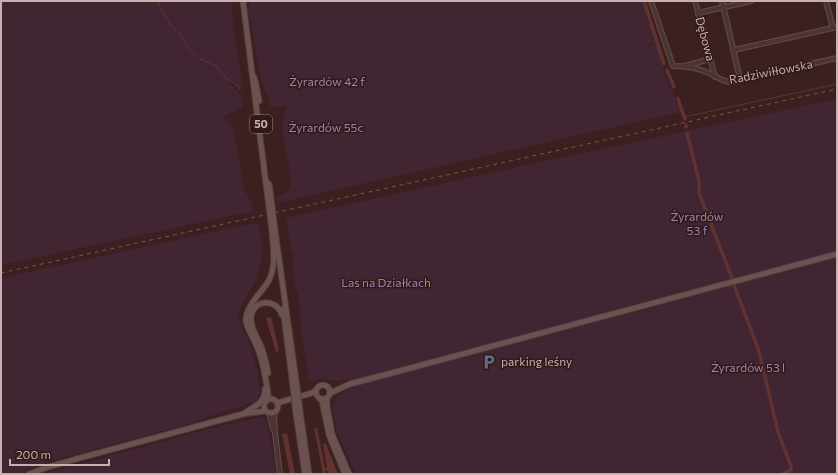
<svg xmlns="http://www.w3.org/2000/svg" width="838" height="475" font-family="Commissioner,sans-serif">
<rect width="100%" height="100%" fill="#3b201f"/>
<g fill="#412533">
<path d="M 1,1 L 232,1 C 232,31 239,61 243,90 L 238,88 L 230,81 L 229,83 C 240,93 242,92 243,108 L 226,115 L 222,118 L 233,127 L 241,171 L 243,188 L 250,200 L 254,211 L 1,265 Z"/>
<path d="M 249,1 L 642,1 L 656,43 L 645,46 L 646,47 L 657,44 L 665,73 L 681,112 L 277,203 L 277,196 C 281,195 285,195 288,191 C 297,181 279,135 283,118 C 284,114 286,110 288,107 L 270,107 L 269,98 L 262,84 L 248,8 L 250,3 Z"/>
<polygon points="837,99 837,251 356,379 331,381 319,379 309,381 301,331 299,297 296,289 292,263 294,257 291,250 286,218 522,166"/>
<path d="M 250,224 L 258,224 L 263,246 L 262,255 L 257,278 L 241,307 L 238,317 C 241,326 246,334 249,343 C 253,354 265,391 257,400 C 255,401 253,402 251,403 L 213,415 L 189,424 L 55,460 L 37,466 L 18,474 L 1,474 L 1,278 Z"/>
<polygon points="837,257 837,474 356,474 342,444 336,428 332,407 337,396 353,386 365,382 659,306"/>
<polygon points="261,417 266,419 267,421 277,474 43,474 208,429"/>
</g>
<g fill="#613230">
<polygon points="271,317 279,351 276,352 266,318"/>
<polygon points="314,428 317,428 325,468 327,468 323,444 326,444 338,474 328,474 327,470 325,470 326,474 323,474"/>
<polygon points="287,433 294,469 295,474 290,474 282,434"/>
</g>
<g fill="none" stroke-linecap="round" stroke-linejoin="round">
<g stroke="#613230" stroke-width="1">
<polyline points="157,1 171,26 179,33 192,53 196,55"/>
<polyline points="200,59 216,66 222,75 238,86 240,90"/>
<polyline points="684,117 837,84"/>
</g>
<g stroke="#613230" stroke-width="3.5">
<polyline points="644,1 664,64"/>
<polyline points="667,70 674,87"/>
<polyline points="678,99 685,119"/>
<polyline points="686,125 686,127"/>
<polyline points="687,133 699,181 699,193 701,198 732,278"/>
<polyline points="734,285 759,351 778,432 791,466 791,470 782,474"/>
</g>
<g stroke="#624d4b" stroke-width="6">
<g id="minor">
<path d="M 651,1 L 673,66 C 683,66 694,67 704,71 C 713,74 720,81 730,82 L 837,58"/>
<polyline points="695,1 715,77"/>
<polyline points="722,1 740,79"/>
<polyline points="826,1 833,28"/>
<polyline points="698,13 751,1"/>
<polyline points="734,50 837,27"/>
<polyline points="685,66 710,59"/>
<polyline points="275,412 274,416 275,433 280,474"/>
<polyline points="268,413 270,416 273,429"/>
</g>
</g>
<g stroke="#513b3a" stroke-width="7">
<g id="major">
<polyline points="243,1 266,184"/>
<polyline points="254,77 256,84 259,101"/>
<polyline points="275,230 297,387"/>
<polyline points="283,309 293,387"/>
<path d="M 268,373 C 267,364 264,355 261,346 C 257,338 251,328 251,320 C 250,300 276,296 282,315"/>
<circle cx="323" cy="392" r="7"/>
<polyline points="330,393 350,384 373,378 837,254"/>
<polyline points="327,398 327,406 332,434 349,474"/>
<circle cx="271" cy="406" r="7"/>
<polyline points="320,399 322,401 329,435 345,474"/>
<path d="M 266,400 L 268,398 L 268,393 C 265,374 262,355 253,338 C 250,332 245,325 246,318 C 248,304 261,293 268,282 C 277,266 273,248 272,231"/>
<polyline points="277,403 312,393 316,390"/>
<polyline points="300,411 309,474"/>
<path d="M 246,412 C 256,406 265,402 265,389"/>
<polyline points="296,414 305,474"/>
<polyline points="29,474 45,468 76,459 243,414 265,411"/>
</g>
</g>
<use href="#minor" stroke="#4b3433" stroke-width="4"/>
<use href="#major" stroke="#6b5251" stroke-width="5"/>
<polyline stroke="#725655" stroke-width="1" stroke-dasharray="4 4" stroke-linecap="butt" points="1,273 837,89"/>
<g stroke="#513b3a" stroke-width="7" stroke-linecap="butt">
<g id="major-bridge">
<polyline points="269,183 275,230"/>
<polyline points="266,184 272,231"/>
<polyline points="293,387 296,414"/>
<polyline points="297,387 300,411"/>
</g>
</g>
<use href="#major-bridge" stroke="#6b5251" stroke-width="5"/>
</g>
<defs>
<g id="parking-bare" transform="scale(1.2)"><path d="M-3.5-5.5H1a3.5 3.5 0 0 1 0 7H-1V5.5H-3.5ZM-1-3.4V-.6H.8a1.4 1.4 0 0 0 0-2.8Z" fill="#5c6f8a" stroke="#2f1a19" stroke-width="2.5" paint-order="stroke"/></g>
</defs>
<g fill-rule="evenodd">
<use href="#parking-bare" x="489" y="362"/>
</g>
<g text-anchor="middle" stroke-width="3" stroke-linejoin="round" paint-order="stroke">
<rect fill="#2f1a19" stroke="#998381" stroke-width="1" x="250" y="115" width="22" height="18" rx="3"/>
<g font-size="11" font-weight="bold" fill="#c7b0ae">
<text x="261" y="128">50</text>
</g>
<g font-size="12" fill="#c7b0ae" stroke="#2f1a19">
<text transform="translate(705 39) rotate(75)" y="4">Dębowa</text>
<text transform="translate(771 72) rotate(-11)" y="4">Radziwiłłowska</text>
</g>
<g font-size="12" fill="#a182ae" stroke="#2f1a19">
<text x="327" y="86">Żyrardów 42 f</text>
<text x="326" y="132">Żyrardów 55c</text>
<text x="697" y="221">Żyrardów<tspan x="697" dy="14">53 f</tspan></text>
<text x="386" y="287">Las na Działkach</text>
<text x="748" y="372">Żyrardów 53 l</text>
</g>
<g font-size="12" fill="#c7b0ae" stroke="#2f1a19" text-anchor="start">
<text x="501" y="366">parking leśny</text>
</g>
</g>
<rect width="838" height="475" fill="none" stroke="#c7b0ae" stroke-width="4"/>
<path d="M10 459v6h99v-6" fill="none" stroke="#c7b0ae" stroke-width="2"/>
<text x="16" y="459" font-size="12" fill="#c7b0ae" stroke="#2f1a19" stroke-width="3" paint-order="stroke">200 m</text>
</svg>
